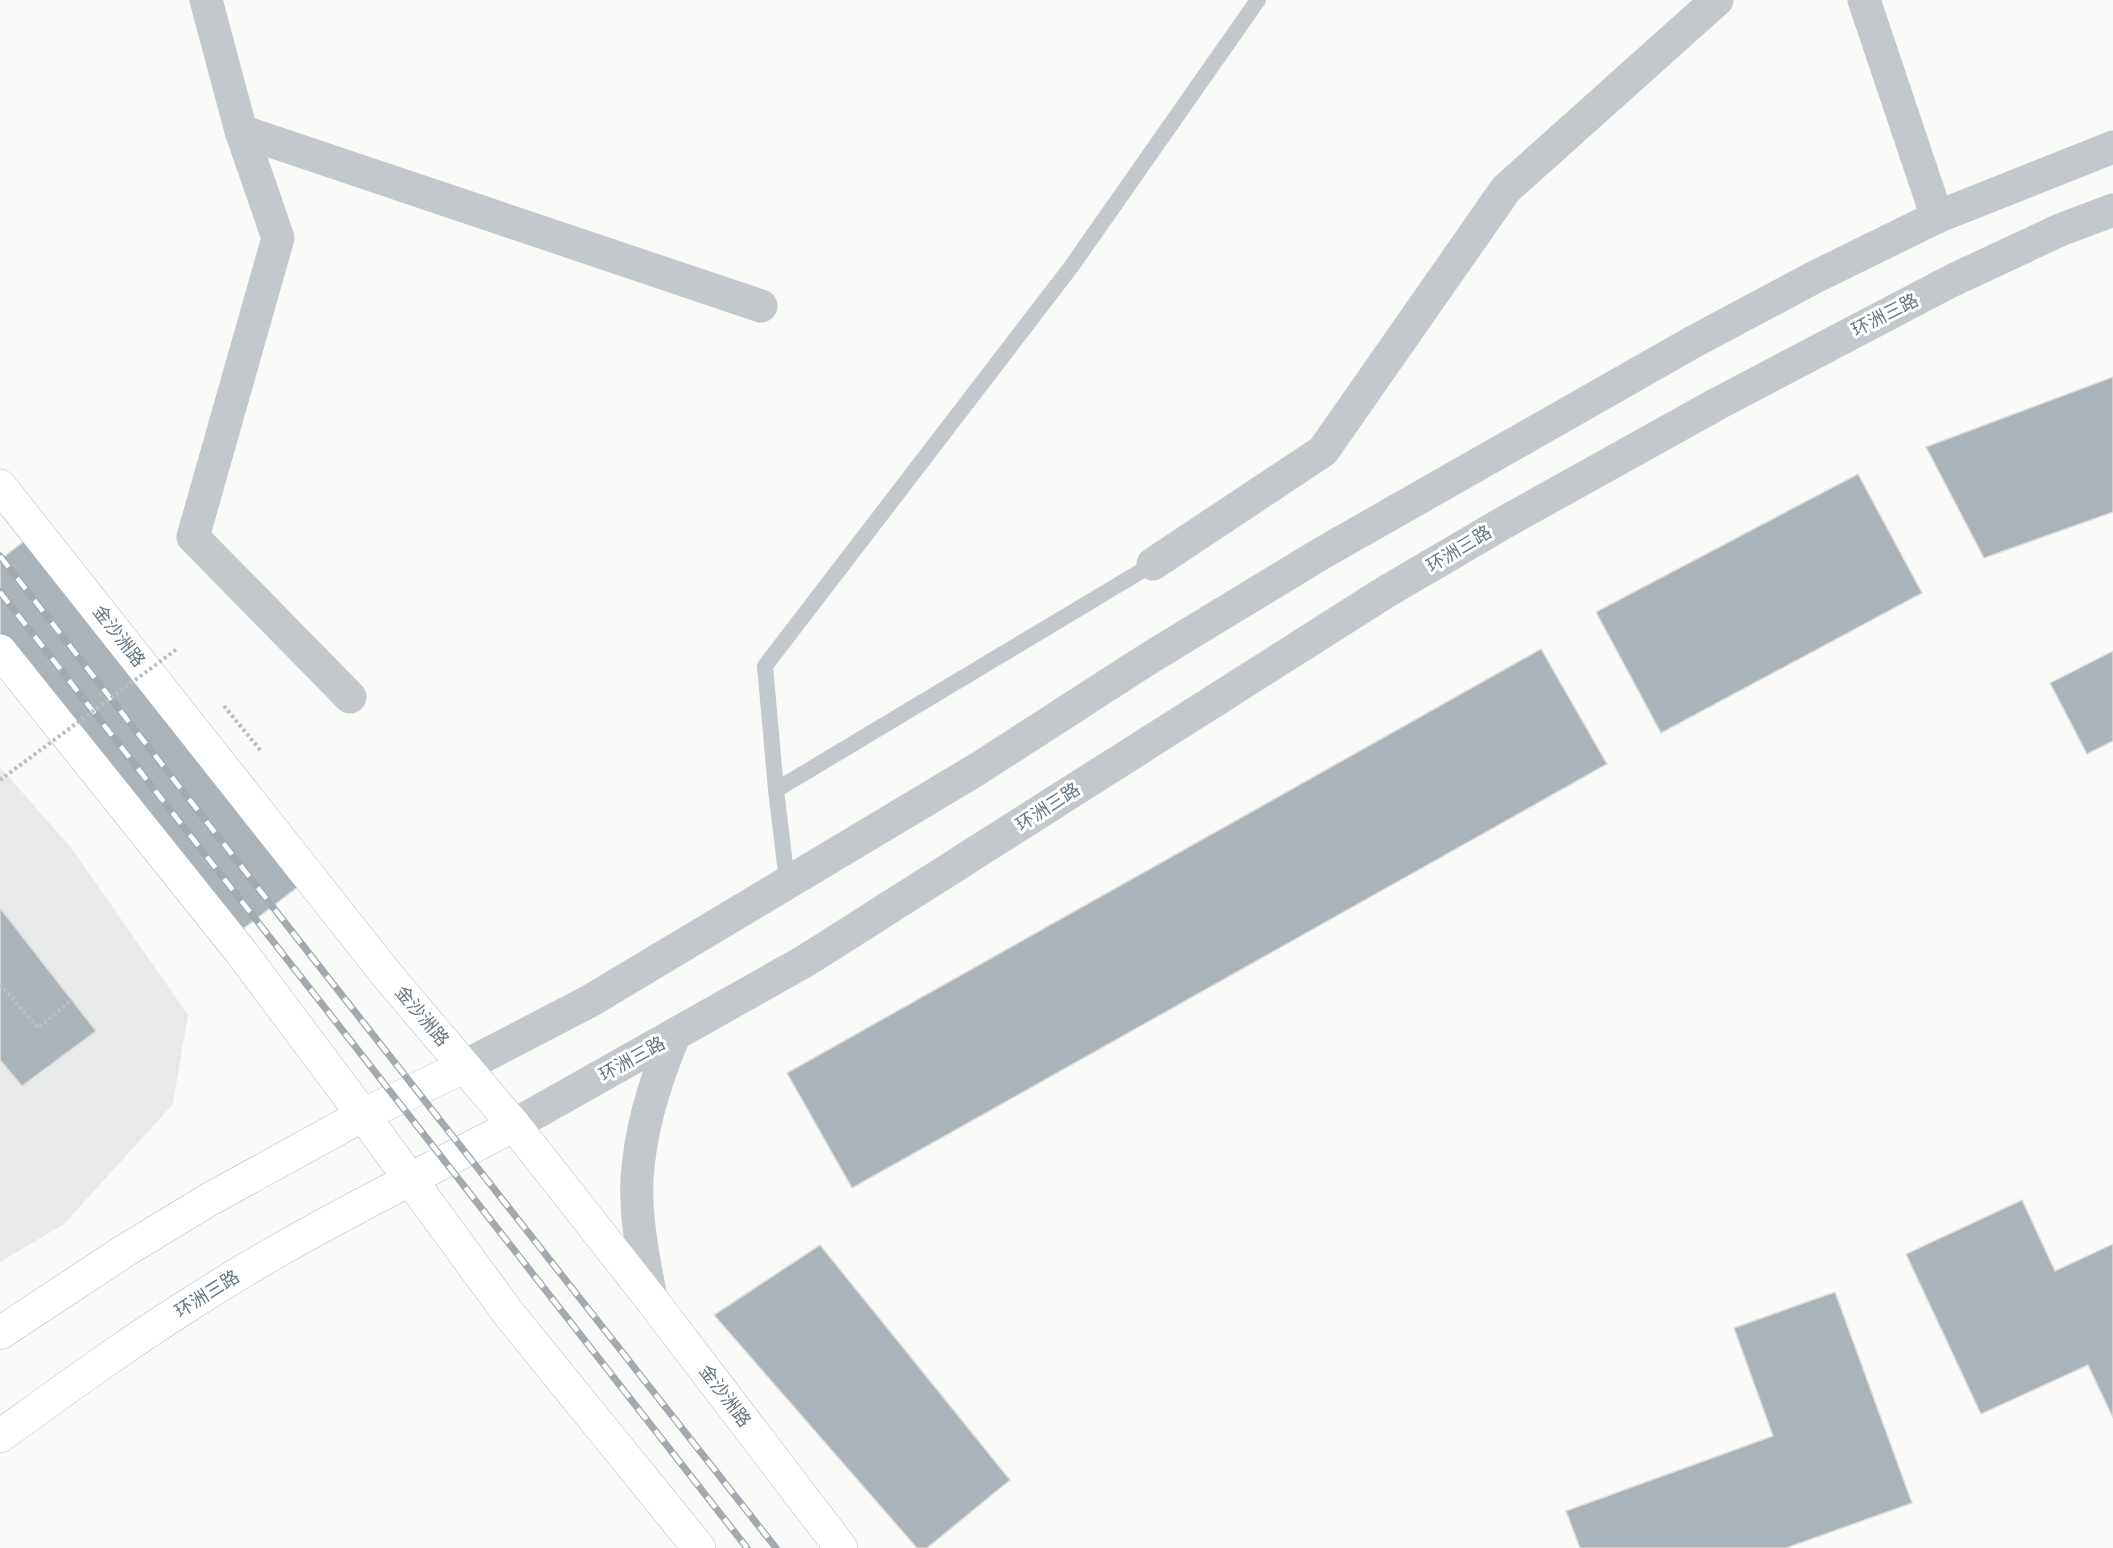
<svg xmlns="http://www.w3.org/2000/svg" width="2113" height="1548" font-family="Commissioner,'Noto Sans SC',sans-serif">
<rect width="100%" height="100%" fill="#fafaf8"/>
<polygon fill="#e8e9e9" points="0,767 72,849 188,1015 173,1104 64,1224 0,1262"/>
<g fill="#aab3b9" stroke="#dcdcda" stroke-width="1.5">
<polygon points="2113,377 2113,512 1984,558 1926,447"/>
<polygon points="1858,474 1922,593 1661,733 1596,612"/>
<polygon points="28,538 299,886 230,939 0,644 0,560"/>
<polygon points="1541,649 1607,764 852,1188 787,1073"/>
<polygon points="2113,651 2113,741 2087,754 2050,683"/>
<polygon points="0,908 96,1031 22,1086 0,1060"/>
<polygon points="2022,1200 2055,1271 2113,1244 2113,1418 2088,1365 1981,1414 1906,1254"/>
<polygon points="820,1245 1010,1480 927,1548 917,1548 714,1315"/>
<polygon points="1835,1292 1912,1503 1786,1548 1580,1548 1566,1511 1773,1436 1734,1328"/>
</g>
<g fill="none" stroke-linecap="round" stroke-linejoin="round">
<g stroke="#b3babf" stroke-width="34">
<g id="secondary">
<polyline points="0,1333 126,1250 210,1199 363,1115 463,1067"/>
<path d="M 0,1436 C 64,1390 128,1343 195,1301 C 297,1235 407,1182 514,1125"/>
</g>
</g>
<g stroke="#b5babe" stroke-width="34">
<g id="primary">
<polyline points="0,486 387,975 514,1125 651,1299 841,1548"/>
<polyline points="0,651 241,952 363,1115 509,1314 699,1548"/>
</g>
</g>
<g stroke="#bbbfc2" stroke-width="4" stroke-dasharray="3 3" stroke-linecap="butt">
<polyline points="224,706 261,751"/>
<polyline points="0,984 38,1028 72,1000"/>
</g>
<g stroke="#c3c8cc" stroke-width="16">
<polyline points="776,790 1153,564"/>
<polyline points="787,881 776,790 765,666 1071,267 1258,0"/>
</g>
<g stroke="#c3c8cc" stroke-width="33">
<polyline points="206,0 241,131 278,238 193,537 350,697"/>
<polyline points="1864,0 1937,217"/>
<polyline points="241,131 761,306"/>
<polyline points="1153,564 1323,451 1506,189 1717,0"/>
</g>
<g stroke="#c3c8cc" stroke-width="33">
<polyline points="463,1067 590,1001 979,768 1151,657 1324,552 1693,342 1815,277 1937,217 2113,147"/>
<polyline points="514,1125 805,961 1384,593 1505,522 1717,404 1951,281 2060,230 2113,210"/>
<path d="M 651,1299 C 644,1260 635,1219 637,1179 C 640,1129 655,1081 674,1036"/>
</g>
<use href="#secondary" stroke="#fff" stroke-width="33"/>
<use href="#primary" stroke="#fff" stroke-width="33"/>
<g stroke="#a2aab0" stroke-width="7">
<g id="rail">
<polyline points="0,556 297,938 776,1548"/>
<polyline points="0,592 747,1548"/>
</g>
</g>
<use href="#rail" stroke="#fff" stroke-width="4.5" stroke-dasharray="14" stroke-linecap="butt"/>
<polyline stroke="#bbbfc2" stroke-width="4" stroke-dasharray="3 3" stroke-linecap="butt" points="0,780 177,649"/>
</g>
<g text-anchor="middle" stroke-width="6" stroke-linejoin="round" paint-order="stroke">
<g font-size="18" fill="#657683" stroke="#fff">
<text transform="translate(1885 315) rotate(-27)" y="6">环洲三路</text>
<text transform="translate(1459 549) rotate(-31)" y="6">环洲三路</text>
<text transform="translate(119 636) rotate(52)" y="6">金沙洲路</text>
<text transform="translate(1048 807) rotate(-33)" y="6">环洲三路</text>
<text transform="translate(422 1016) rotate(50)" y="6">金沙洲路</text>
<text transform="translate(632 1059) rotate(-29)" y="6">环洲三路</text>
<text transform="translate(207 1294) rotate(-32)" y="6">环洲三路</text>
<text transform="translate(725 1396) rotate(53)" y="6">金沙洲路</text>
</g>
</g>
</svg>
